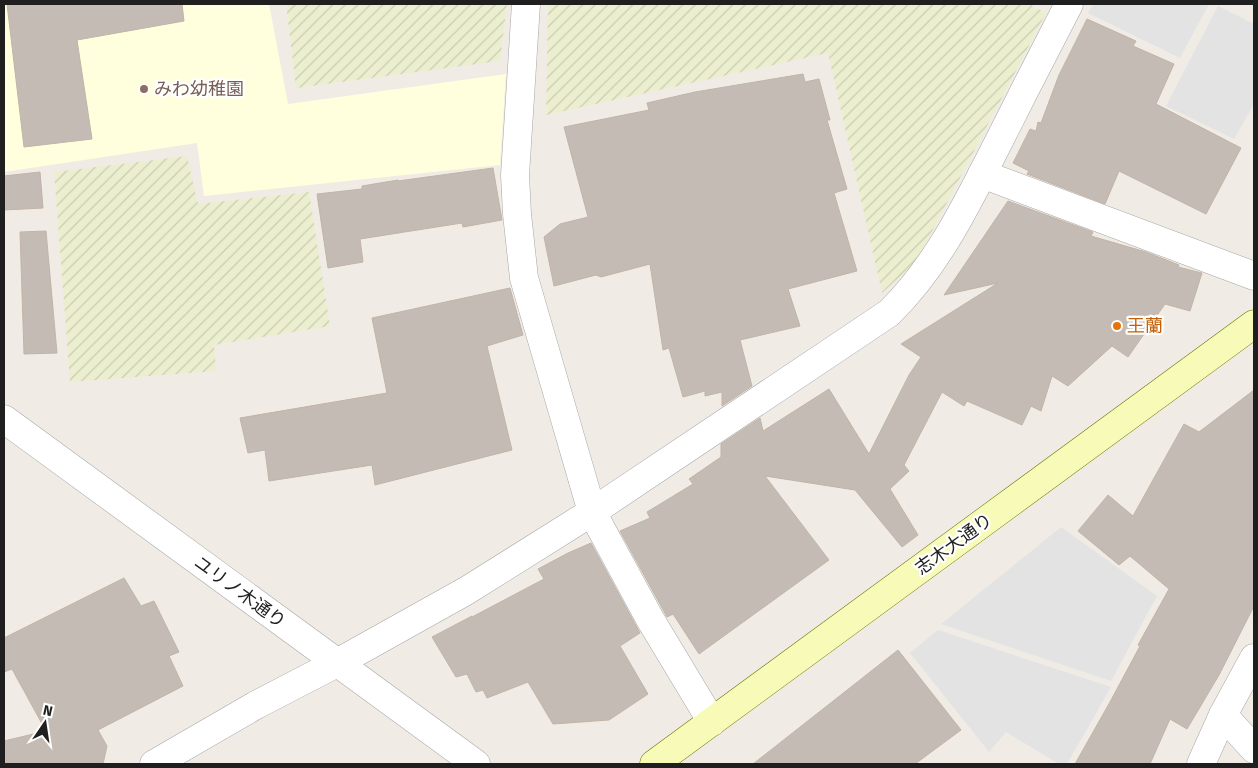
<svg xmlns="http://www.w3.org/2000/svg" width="1258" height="768" font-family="'Fira Sans','Noto Sans JP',sans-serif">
<defs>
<pattern id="farmland-furrows" width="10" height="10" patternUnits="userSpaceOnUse" patternTransform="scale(1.25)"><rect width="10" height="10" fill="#ecefcf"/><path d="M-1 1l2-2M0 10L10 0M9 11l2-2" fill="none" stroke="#caccb1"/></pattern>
</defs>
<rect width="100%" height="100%" fill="#f0ece5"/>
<polygon fill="#ffffde" points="4,4 269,4 288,104 506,74 500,165 204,196 197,143 4,172"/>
<g fill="url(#farmland-furrows)">
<polygon points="286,4 507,4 500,61 296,88"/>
<polygon points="548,4 1029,4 1046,13 915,264 882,293 828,53 546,115"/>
<polygon points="187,156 198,204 309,192 330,326 214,345 216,371 70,382 54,172"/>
</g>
<g fill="#e3e3e3">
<polygon points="1094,4 1209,4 1180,58 1088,13"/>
<polygon points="1218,6 1254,24 1254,104 1234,139 1166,106"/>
<polygon points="1061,527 1157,596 1111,681 941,624"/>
<polygon points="938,630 1111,687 1067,764 1059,764 1006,732 989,752 910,653"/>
</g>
<g fill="#c4bcb4" stroke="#c2b3a7">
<polygon points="7,4 182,4 184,21 77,40 92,139 24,147"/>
<polygon points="1087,19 1136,41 1133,46 1174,64 1156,104 1241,148 1206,214 1119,171 1105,204 1027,174 1029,171 1013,163 1030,129 1036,131 1038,122 1041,123 1059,75"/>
<polygon points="803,74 805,82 819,79 830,120 827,120 847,189 834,193 857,271 788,289 800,326 740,340 752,386 722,406 722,392 705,396 705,391 683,397 669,348 663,350 650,264 601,277 596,275 554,286 544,237 560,224 588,217 564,127 649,110 647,103 695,92"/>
<polygon points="493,168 502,220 463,227 462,223 360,239 363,262 328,268 317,194 362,189 362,186 398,180 398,181"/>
<polygon points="40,172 43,208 4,210 4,176"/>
<polygon points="1008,201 1093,232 1091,236 1146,252 1179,265 1178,267 1202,273 1190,311 1165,304 1128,357 1112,346 1068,386 1052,376 1041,411 1031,406 1022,425 967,401 964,406 942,392 904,465 909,471 890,489 918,535 902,547 855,490 765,476 829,560 699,654 673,614 667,617 620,531 650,518 647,512 693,484 689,479 721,457 721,444 760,418 763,431 829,389 869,454 909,375 921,357 901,344 998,283 944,295"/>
<polygon points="46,231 57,353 24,354 20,232"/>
<polygon points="510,288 523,335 487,346 512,450 375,485 372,465 269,481 265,450 248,453 240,418 387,393 372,318"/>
<polygon points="1254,390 1254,606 1219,675 1187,729 1170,719 1150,764 1075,764 1110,702 1140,646 1138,645 1169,589 1130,556 1119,565 1078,531 1108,495 1133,516 1184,424 1199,432"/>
<polygon points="591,543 640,633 620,646 648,694 609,720 553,724 528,682 487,698 483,690 476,692 467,674 456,677 432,637 472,616 472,617 544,579 538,569 568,553"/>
<polygon points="124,578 141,606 154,601 179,652 169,656 183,686 98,730 107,746 103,764 4,764 4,741 46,731 12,669 4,672 4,638"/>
<polygon points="898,650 961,730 915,764 753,764"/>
</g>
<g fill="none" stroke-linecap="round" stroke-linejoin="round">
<g stroke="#a6a6a6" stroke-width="29">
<g id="minor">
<polyline points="526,4 515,175 517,214 524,278 592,512 650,619 712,722"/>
<polyline points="982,174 1254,276"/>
<polyline points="1223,715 1254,749"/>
<path d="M 154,764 L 256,705 L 337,663 L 466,591 L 592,512 L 889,313 C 937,266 966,206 996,147 C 1020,99 1044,52 1069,4"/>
<polyline points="1201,764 1223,715 1254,658"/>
</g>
</g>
<g stroke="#a6a6a6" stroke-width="29">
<polyline id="tertiary" points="4,419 476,764"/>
</g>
<g stroke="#6a7903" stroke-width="29">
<polyline id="secondary" points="654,764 1254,324"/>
</g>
<use href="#minor" stroke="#fff" stroke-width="28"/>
<use href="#tertiary" stroke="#fff" stroke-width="28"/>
<use href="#secondary" stroke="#f7fbb7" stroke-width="28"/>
</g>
<circle fill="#8d6e63" stroke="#fff" stroke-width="2" cx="144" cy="89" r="5"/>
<circle fill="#e8710a" stroke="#fff" stroke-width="2" cx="1117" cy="326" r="5"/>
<g text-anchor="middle" stroke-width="4.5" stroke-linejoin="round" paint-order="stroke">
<g font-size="18" fill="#785e54" stroke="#fff" text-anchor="start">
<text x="154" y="95">みわ幼稚園</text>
</g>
<g font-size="18" fill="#c56008" stroke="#fff" text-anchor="start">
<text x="1127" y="332">王蘭</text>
</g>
<g font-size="18" fill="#1f1f1f" stroke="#fff">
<text transform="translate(954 544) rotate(-36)" y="6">志木大通り</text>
<text transform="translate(240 592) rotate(36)" y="6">ユリノ木通り</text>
</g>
</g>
<rect width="1258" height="768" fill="none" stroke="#1f1f1f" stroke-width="10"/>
<g transform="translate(45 723) rotate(13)" stroke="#ffffff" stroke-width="4" paint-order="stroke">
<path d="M0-4L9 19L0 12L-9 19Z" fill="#1f1f1f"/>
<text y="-8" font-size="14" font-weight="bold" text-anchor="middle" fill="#1f1f1f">N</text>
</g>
</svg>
